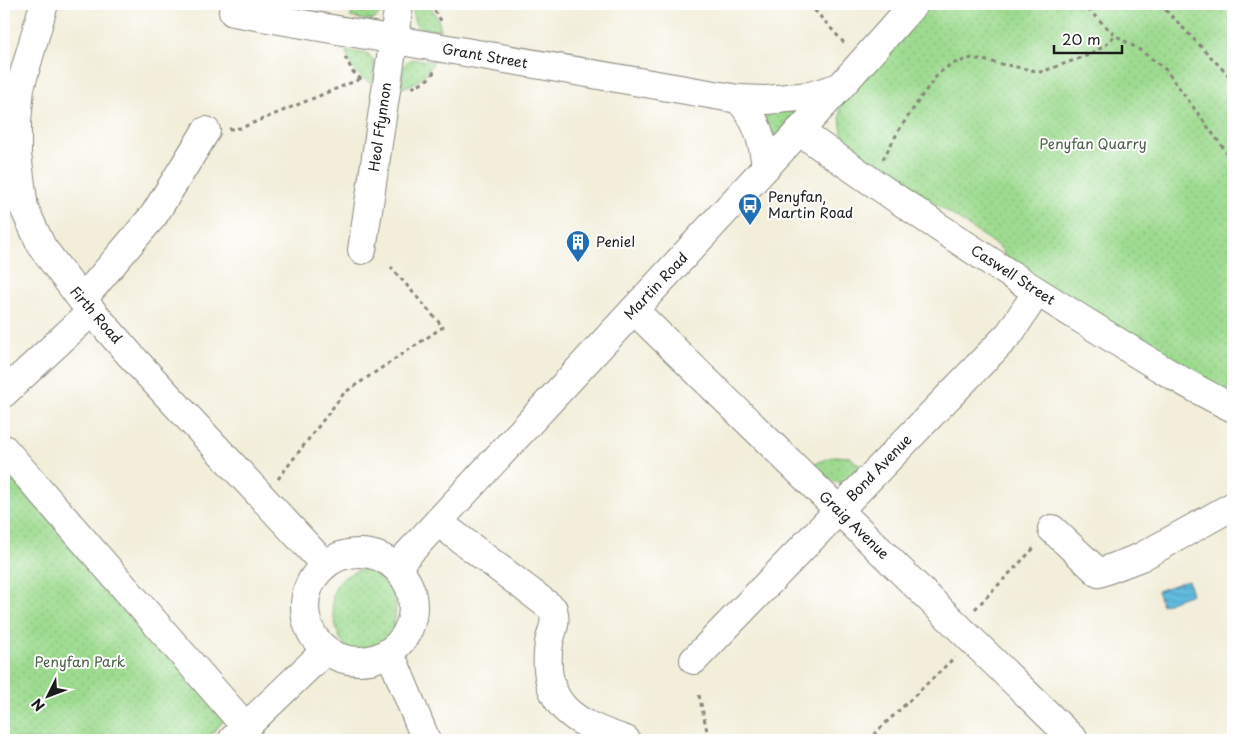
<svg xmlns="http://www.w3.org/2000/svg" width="1237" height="744" font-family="'Playpen Sans',sans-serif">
<defs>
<pattern id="green-dots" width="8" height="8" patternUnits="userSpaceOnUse" patternTransform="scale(1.25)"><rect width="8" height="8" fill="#9edb90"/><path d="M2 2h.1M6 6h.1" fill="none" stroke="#88bb7c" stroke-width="1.8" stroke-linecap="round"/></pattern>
<pattern id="water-rules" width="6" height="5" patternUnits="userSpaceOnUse" patternTransform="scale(1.25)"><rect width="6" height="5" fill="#61bcdf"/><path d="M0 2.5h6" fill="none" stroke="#54a1bf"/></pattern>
</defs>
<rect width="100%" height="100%" fill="#fff"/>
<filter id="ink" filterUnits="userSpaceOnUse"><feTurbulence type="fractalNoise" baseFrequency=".02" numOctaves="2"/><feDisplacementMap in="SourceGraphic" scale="10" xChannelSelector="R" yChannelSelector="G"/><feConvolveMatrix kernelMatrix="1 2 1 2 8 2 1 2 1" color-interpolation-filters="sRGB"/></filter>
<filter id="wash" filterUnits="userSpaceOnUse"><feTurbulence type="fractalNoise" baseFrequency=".0096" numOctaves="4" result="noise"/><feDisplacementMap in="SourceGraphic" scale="20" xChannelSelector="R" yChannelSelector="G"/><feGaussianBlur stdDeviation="1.12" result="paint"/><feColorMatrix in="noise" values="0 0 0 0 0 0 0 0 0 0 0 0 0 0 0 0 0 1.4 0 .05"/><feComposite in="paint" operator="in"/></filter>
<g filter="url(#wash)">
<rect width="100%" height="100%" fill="#f2eeda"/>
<g fill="url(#green-dots)" stroke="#5d7c56">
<path d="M 359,4 L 382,4 C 380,26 366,20 350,17 Z"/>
<path d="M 414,4 L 427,4 C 435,12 439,19 441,30 C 418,28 411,30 414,4 Z"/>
<path d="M 928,4 L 1233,4 L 1233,400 L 1005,259 L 1002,249 L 901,180 L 890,183 C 855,158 839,153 840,105 L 919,19 Z"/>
<path d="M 346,51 C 375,54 376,56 373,84 C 358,77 350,68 346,51 Z"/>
<path d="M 414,59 L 434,61 C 426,77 417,84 401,88 L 404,65 L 409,60 Z"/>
<polygon points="761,111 799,111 775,137 772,137"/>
<path d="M 834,456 L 850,457 L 861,467 C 837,490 836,486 814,464 Z"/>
<polygon points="4,460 228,716 206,740 4,740"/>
<path d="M 362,569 C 394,574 398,589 395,618 C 394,626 394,636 387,643 C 376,654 353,657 343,643 C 338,637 337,629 335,622 C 328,593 334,578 362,569 Z"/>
</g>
<polygon fill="url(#water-rules)" stroke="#3e6c7e" points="1188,580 1192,594 1162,605 1157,591"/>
</g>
<g filter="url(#ink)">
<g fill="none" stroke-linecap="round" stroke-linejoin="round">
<g stroke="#87857b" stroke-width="30">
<g id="minor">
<polyline points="44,4 20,88 17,122 17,154 24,208 42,247 82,300 131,356 325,565"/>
<polyline points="234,4 233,12 738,99"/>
<path d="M 799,131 C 893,197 988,262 1086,322 C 1134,352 1182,383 1233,408"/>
<path d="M 766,167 C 763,141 757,118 738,99 L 766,100 L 810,96 L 840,87"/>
<polyline points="362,250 399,4"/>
<polyline points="82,300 154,215 206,131"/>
<polyline points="634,310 1074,740"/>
<polyline points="4,393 92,311"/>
<polyline points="4,449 245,726"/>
<path d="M 438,522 L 553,609 C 557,624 552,629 549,643 C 540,705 574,723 626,740"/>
<polyline points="1052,529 1099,573 1141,557 1233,506"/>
<circle cx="359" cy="607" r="54"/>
<polyline points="396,567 840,87 914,4"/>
<polyline points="388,653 396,667 426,740"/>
<polyline points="694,660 1010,333 1037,292"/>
<polyline points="233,739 326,650"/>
</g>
</g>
<g stroke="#87857b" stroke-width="3" stroke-dasharray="4 4" stroke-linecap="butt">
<polyline points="430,4 442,22"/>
<polyline points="809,4 846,45"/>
<polyline points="1082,4 1115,35 1143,52 1166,70 1233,161"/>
<polyline points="1160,4 1233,80"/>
<polyline points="345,57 353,72 362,80"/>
<polyline points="412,88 428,79 435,71"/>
<polyline points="229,129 241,128 360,79"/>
<polyline points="883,159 899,130 921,97 938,74 951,64 972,58 1041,72 1089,55 1106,45 1115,35"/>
<polyline points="278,479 344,393 443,327 391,267"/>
<polyline points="975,609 1035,547"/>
<polyline points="699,695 709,740"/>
<polyline points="868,740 955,657"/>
</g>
<use href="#minor" stroke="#fff" stroke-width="28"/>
</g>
</g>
<defs>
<g id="bus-pin" transform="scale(1.25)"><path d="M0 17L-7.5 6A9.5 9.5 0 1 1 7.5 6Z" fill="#1f6fb2" stroke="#fff"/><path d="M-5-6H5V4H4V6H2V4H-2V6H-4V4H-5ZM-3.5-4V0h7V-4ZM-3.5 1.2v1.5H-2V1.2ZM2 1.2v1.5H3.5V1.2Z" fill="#fff"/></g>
<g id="building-pin" transform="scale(1.25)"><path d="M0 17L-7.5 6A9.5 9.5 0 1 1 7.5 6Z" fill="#1f6fb2" stroke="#fff"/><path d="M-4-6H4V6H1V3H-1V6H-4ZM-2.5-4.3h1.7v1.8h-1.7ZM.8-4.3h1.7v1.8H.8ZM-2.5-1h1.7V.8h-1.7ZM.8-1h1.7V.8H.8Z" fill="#fff"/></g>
</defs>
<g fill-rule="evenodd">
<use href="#bus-pin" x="750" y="205"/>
<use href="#building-pin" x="578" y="242"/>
</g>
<g text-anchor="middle" stroke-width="4" stroke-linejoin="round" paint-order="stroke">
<g font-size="14" fill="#1c1c1c" stroke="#fff">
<text transform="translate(485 56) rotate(10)" y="5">Grant Street</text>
<text transform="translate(380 127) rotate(-82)" y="5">Heol Ffynnon</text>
<text transform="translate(1013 275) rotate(33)" y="5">Caswell Street</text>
<text transform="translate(656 286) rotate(-47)" y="5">Martin Road</text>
<text transform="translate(96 315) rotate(49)" y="5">Firth Road</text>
<text transform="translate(879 468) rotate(-46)" y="5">Bond Avenue</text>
<text transform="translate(854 525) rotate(44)" y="5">Graig Avenue</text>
</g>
<g font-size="14" fill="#4a5f45" stroke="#fff">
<text x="1093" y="149">Penyfan Quarry</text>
<text x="80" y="667">Penyfan Park</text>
</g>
<g font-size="14" fill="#1c1c1c" stroke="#fff" text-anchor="start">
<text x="768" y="202">Penyfan,<tspan x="768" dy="16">Martin Road</tspan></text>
<text x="596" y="247">Peniel</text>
</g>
</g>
<rect width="1237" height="744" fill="none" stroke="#fff" stroke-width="20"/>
<g transform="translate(48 696) rotate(228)" stroke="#ffffff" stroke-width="4" paint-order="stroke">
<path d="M0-4L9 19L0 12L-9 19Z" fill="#1c1c1c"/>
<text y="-8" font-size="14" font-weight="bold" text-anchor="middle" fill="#1c1c1c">N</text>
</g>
<path d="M1054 45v8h68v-8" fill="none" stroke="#1c1c1c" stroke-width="2.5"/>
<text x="1062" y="45" font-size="15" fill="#1c1c1c" stroke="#ffffff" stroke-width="4" paint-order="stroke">20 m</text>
</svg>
